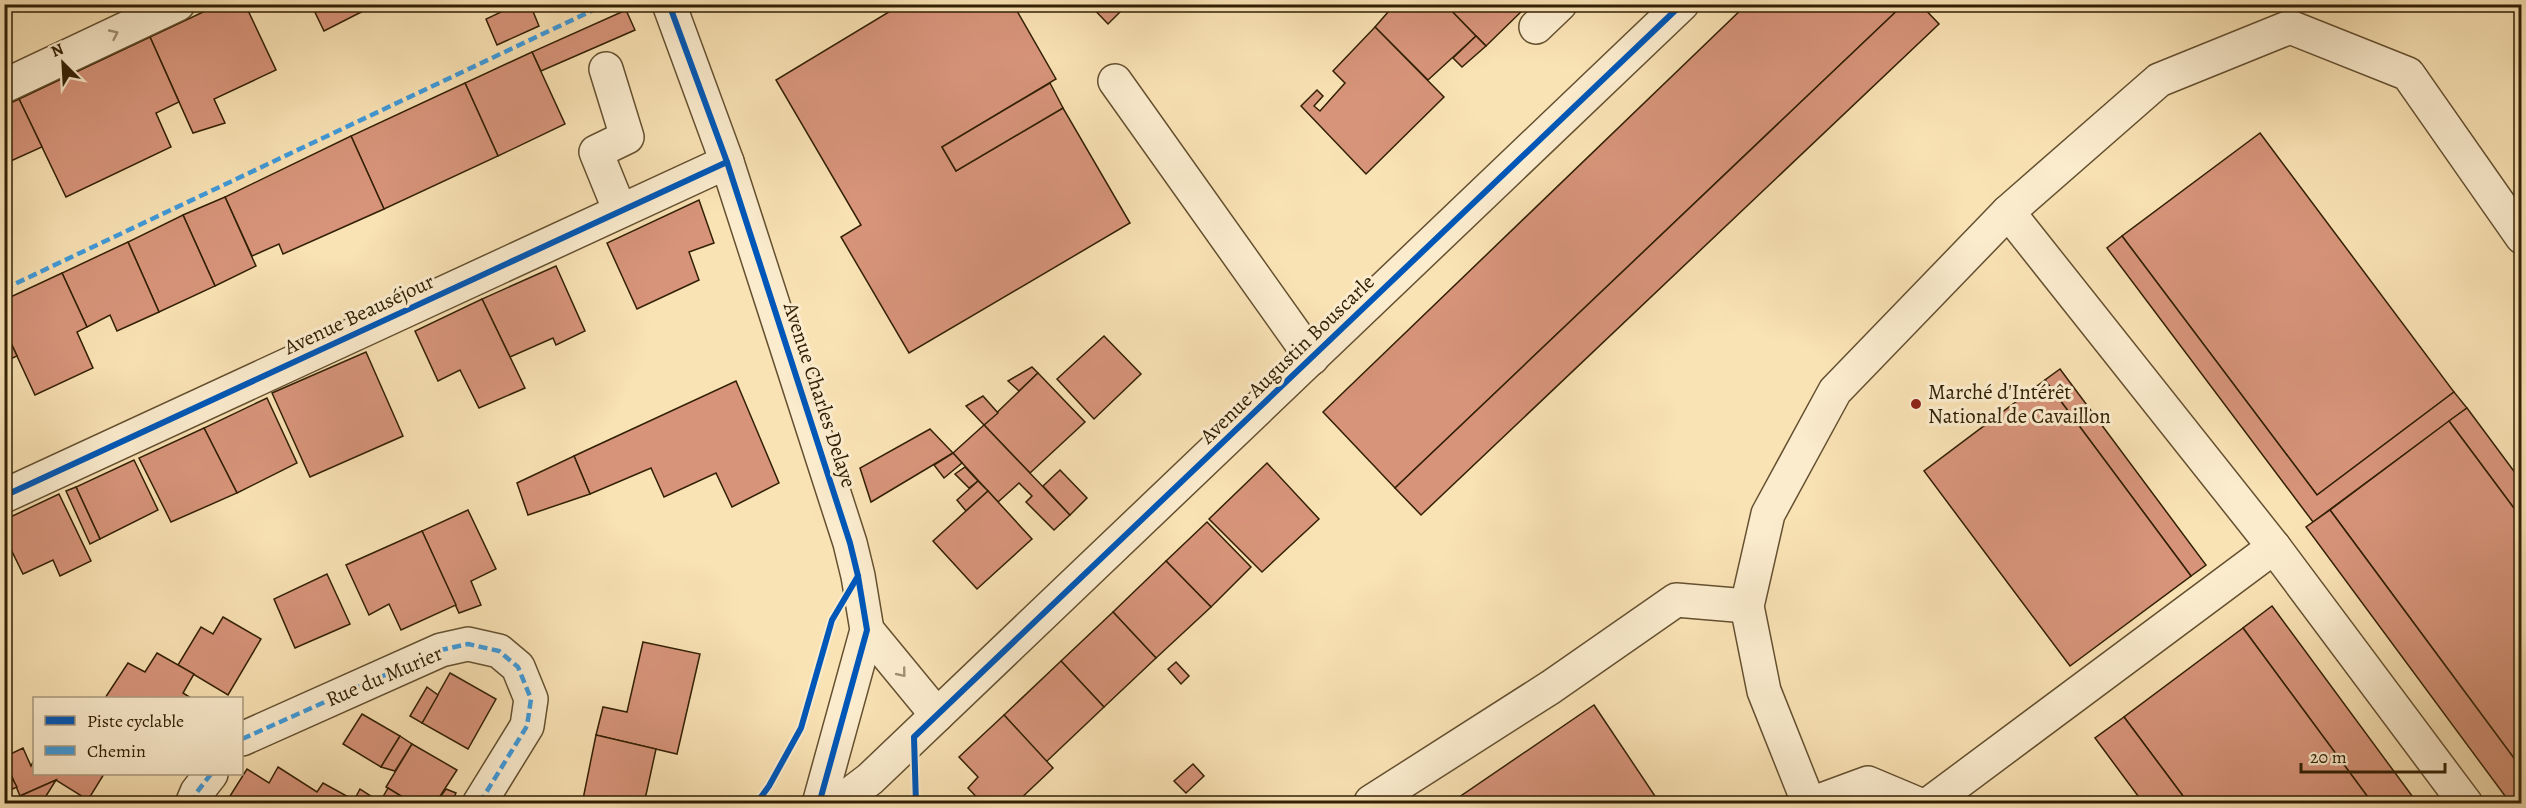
<svg xmlns="http://www.w3.org/2000/svg" width="2526" height="808" font-family="Alegreya,serif">
<rect width="100%" height="100%" fill="#f9e2b4"/>
<filter id="stains"><feTurbulence type="fractalNoise" baseFrequency=".00333" numOctaves="4"/><feColorMatrix values="0 0 0 0 .2 0 0 0 0 .09 0 0 0 0 .02 0 0 0 .5 -.17"/></filter>
<radialGradient id="worn" r=".72"><stop offset=".6" stop-color="#630" stop-opacity="0"/><stop offset="1" stop-color="#630" stop-opacity=".3"/></radialGradient>
<g fill="#d7947a" stroke="#322004" stroke-width="1.5">
<polygon points="220,4 245,4 276,70 214,99 225,123 193,133 150,37"/>
<polygon points="311,4 377,4 324,31"/>
<polygon points="518,4 530,4 539,26 497,45 486,19"/>
<polygon points="902,4 1013,4 1056,79 942,147 956,171 1063,108 1130,223 909,353 841,237 861,225 776,80"/>
<polygon points="1089,4 1128,4 1108,24"/>
<polygon points="1395,4 1408,4 1412,9 1416,4 1445,4 1476,36 1428,80 1375,27"/>
<polygon points="1445,4 1529,4 1486,46"/>
<polygon points="1747,4 1904,4 1395,488 1323,412"/>
<polygon points="1904,4 1920,4 1939,24 1421,515 1395,488"/>
<polygon points="626,10 635,30 541,71 532,52"/>
<polygon points="1375,27 1444,97 1366,174 1301,106 1317,90 1323,96 1314,106 1320,111 1345,83 1333,71"/>
<polygon points="1476,36 1486,46 1462,67 1453,58"/>
<polygon points="150,37 179,102 156,113 171,147 66,197 19,99"/>
<polygon points="532,52 565,124 498,156 465,83"/>
<polygon points="465,83 498,156 384,209 351,136"/>
<polygon points="1050,83 1063,108 956,171 942,147"/>
<polygon points="19,99 42,147 4,164 4,106"/>
<polygon points="2260,133 2454,392 2317,495 2122,236"/>
<polygon points="351,136 384,209 283,254 279,244 252,256 225,197"/>
<polygon points="225,197 256,266 215,286 183,215"/>
<polygon points="699,200 714,243 689,252 699,280 637,309 607,243"/>
<polygon points="183,215 215,286 159,312 128,242"/>
<polygon points="2122,236 2317,495 2454,392 2467,408 2313,522 2107,248"/>
<polygon points="128,242 159,312 117,331 110,315 87,327 62,273"/>
<polygon points="556,266 585,331 556,345 553,338 510,357 482,299"/>
<polygon points="62,273 87,327 77,332 93,368 35,395 4,328 4,300"/>
<polygon points="482,299 525,388 479,408 460,370 438,381 415,331"/>
<polygon points="4,328 17,356 4,362"/>
<polygon points="1104,336 1141,374 1094,419 1057,379"/>
<polygon points="366,352 403,436 310,477 272,393"/>
<polygon points="1032,367 1038,373 1019,391 1008,381"/>
<polygon points="2060,369 2206,565 2191,576 2045,380"/>
<polygon points="1038,373 1085,422 1030,473 984,425"/>
<polygon points="2045,380 2191,576 2070,666 1924,471"/>
<polygon points="736,381 779,483 732,507 716,473 664,497 651,468 590,494 574,456"/>
<polygon points="983,396 998,413 984,425 966,406"/>
<polygon points="267,398 297,463 237,493 204,428"/>
<polygon points="2467,408 2522,482 2522,519 2449,421"/>
<polygon points="2449,421 2522,519 2522,769 2330,510"/>
<polygon points="984,425 1070,515 1054,530 1026,502 1032,496 1019,483 998,502 953,453"/>
<polygon points="204,428 237,493 171,522 139,458"/>
<polygon points="930,429 953,453 871,502 860,468"/>
<polygon points="953,453 962,463 944,478 934,465"/>
<polygon points="574,456 590,494 528,515 517,483"/>
<polygon points="134,460 158,510 100,539 76,487"/>
<polygon points="1267,463 1319,519 1262,572 1209,519"/>
<polygon points="965,467 978,481 969,488 955,474"/>
<polygon points="1060,470 1087,498 1070,515 1043,486"/>
<polygon points="978,481 988,491 966,511 957,500"/>
<polygon points="76,487 100,539 90,544 66,491"/>
<polygon points="988,491 1032,539 977,589 933,541"/>
<polygon points="59,494 91,561 60,576 53,560 23,574 4,535 4,520"/>
<polygon points="468,510 496,569 471,581 481,605 459,613 422,531"/>
<polygon points="2330,510 2522,769 2522,804 2511,804 2306,527"/>
<polygon points="1207,522 1251,567 1211,607 1166,561"/>
<polygon points="422,531 456,605 401,630 389,604 369,615 346,565"/>
<polygon points="1166,561 1211,607 1156,658 1113,612"/>
<polygon points="327,574 350,624 295,648 274,599"/>
<polygon points="2272,606 2418,804 2373,804 2243,628"/>
<polygon points="1113,612 1156,658 1104,707 1061,661"/>
<polygon points="223,617 261,639 228,695 178,665 201,627 213,634"/>
<polygon points="2243,628 2373,804 2189,804 2124,717"/>
<polygon points="643,642 700,654 677,754 596,735 603,707 627,712"/>
<polygon points="157,653 194,674 183,693 191,698 105,698 128,663 145,672"/>
<polygon points="1061,661 1104,707 1046,762 1004,715"/>
<polygon points="1176,662 1189,676 1181,684 1168,669"/>
<polygon points="450,673 496,699 468,749 422,723"/>
<polygon points="427,687 438,695 422,723 410,716"/>
<polygon points="1594,705 1655,796 1644,804 1449,804"/>
<polygon points="362,714 400,736 381,767 343,744"/>
<polygon points="1004,715 1053,768 1015,804 983,804 968,788 978,777 959,757"/>
<polygon points="2124,717 2189,804 2144,804 2095,738"/>
<polygon points="596,735 656,749 644,804 582,804"/>
<polygon points="400,736 412,744 395,771 381,767"/>
<polygon points="412,744 457,770 435,804 414,804 386,787"/>
<polygon points="23,748 31,766 34,760 34,774 104,774 88,800 56,780 20,796 4,757"/>
<polygon points="4,761 13,780 4,784"/>
<polygon points="1193,764 1204,776 1186,793 1174,781"/>
<polygon points="278,767 317,792 323,783 354,800 352,804 225,804 247,769 269,783"/>
<polygon points="13,780 17,787 4,793 4,784"/>
<polygon points="56,780 41,804 23,804 20,796"/>
<polygon points="388,788 414,804 352,804 360,789 380,802"/>
<polygon points="446,789 456,793 451,804 435,804"/>
</g>
<g fill="none" stroke-linecap="round" stroke-linejoin="round">
<g stroke="#645030" stroke-width="36">
<g id="minor">
<polyline points="669,4 727,162 850,543 858,576 867,630 819,804"/>
<polyline points="1536,27 1560,4"/>
<polyline points="606,69 627,137 596,152 620,211"/>
<polyline points="1115,81 1312,358"/>
<polyline points="4,86 178,4"/>
<polyline points="2008,212 2274,547"/>
<polyline points="4,496 727,162"/>
<polyline points="867,630 937,715"/>
<polyline points="242,739 441,650 468,644 499,651 518,667 531,699 527,726 479,804"/>
<polyline points="1371,802 1551,687 1676,600 1747,606"/>
<polyline points="192,804 197,792 211,774"/>
<polyline points="837,804 870,779 1682,4"/>
<polyline points="1809,804 1764,691 1747,606 1768,514 1835,391 2008,212 2159,80 2290,27 2408,74 2522,237"/>
<polyline points="1811,804 1868,783 1918,804"/>
<polyline points="1929,804 2274,547 2466,804"/>
</g>
</g>
<use href="#minor" stroke="#fbecce" stroke-width="33"/>
<g stroke="#3e9bdd" stroke-width="4.5" stroke-dasharray="9 4.5" stroke-linecap="butt">
<polyline points="4,289 606,4"/>
<polyline points="242,739 441,650 468,644 499,651 518,667 531,699 527,726 479,804"/>
<polyline points="192,804 197,792 211,774"/>
</g>
<g stroke="#fbecce" stroke-width="10">
<g id="cycleway">
<polyline points="669,4 727,162 850,543 858,576 867,630 819,804"/>
<polyline points="4,496 727,162"/>
<polyline points="756,804 769,786 801,728 832,620 858,576"/>
<polyline points="916,804 914,737 1682,4"/>
</g>
</g>
<use href="#cycleway" stroke="#0057b8" stroke-width="6"/>
</g>
<defs><path id="oneway-chevron" d="M-2-3.5L2.5 0L-2 3.5" fill="none" stroke-width="1.6" stroke-linecap="round" stroke-linejoin="round" transform="scale(1.5)"/></defs>
<g stroke="#a19073">
<use href="#oneway-chevron" transform="translate(114 34) rotate(-25)"/>
<use href="#oneway-chevron" transform="translate(902 673) rotate(51)"/>
</g>
<circle fill="#8f2418" stroke="#fbecce" stroke-width="2" cx="1916" cy="404" r="6"/>
<g text-anchor="middle" stroke-width="6" stroke-linejoin="round" paint-order="stroke">
<g font-size="21" fill="#322004" stroke="#fbecce">
<text transform="translate(359 314) rotate(-25)" y="7">Avenue Beauséjour</text>
<text transform="translate(1287 359) rotate(-44)" y="7">Avenue Augustin Bouscarle</text>
<text transform="translate(820 395) rotate(72)" y="7">Avenue Charles Delaye</text>
<text transform="translate(384 676) rotate(-23)" y="7">Rue du Murier</text>
</g>
<g font-size="21" fill="#322004" stroke="#fbecce" text-anchor="start">
<text x="1928" y="399">Marché d'Intérêt<tspan x="1928" dy="24">National de Cavaillon</tspan></text>
</g>
</g>
<rect width="2526" height="808" fill="none" stroke="#f9e2b4" stroke-width="24"/>
<rect x="6" y="6" width="2514" height="796" fill="none" stroke="#322004" stroke-width="3"/>
<rect x="12" y="12" width="2502" height="784" fill="none" stroke="#322004" stroke-width="1.5"/>
<rect x="33" y="697" width="210" height="78" fill="#fbecce" stroke="#ab9a7d" stroke-width="1.5"/>
<rect x="45" y="716" width="30" height="9" fill="#0057b8" stroke="#ab9a7d" stroke-width="1.5"/>
<text x="87" y="727" font-size="18" fill="#322004">Piste cyclable</text>
<rect x="45" y="746" width="30" height="9" fill="#3e9bdd" stroke="#ab9a7d" stroke-width="1.5"/>
<text x="87" y="757" font-size="18" fill="#322004">Chemin</text>
<g transform="translate(63 63) rotate(336)" stroke="#fbecce" stroke-width="4.5" paint-order="stroke">
<path d="M0-4.5L10 22L0 15L-10 22Z" fill="#322004"/>
<text y="-9" font-size="16" font-weight="bold" text-anchor="middle" fill="#322004">N</text>
</g>
<path d="M2301 763v9h144v-9" fill="none" stroke="#322004" stroke-width="3"/>
<text x="2310" y="763" font-size="18" fill="#322004" stroke="#fbecce" stroke-width="4.5" paint-order="stroke">20 m</text>
<rect width="100%" height="100%" filter="url(#stains)"/>
<rect width="100%" height="100%" fill="url(#worn)"/>
</svg>
